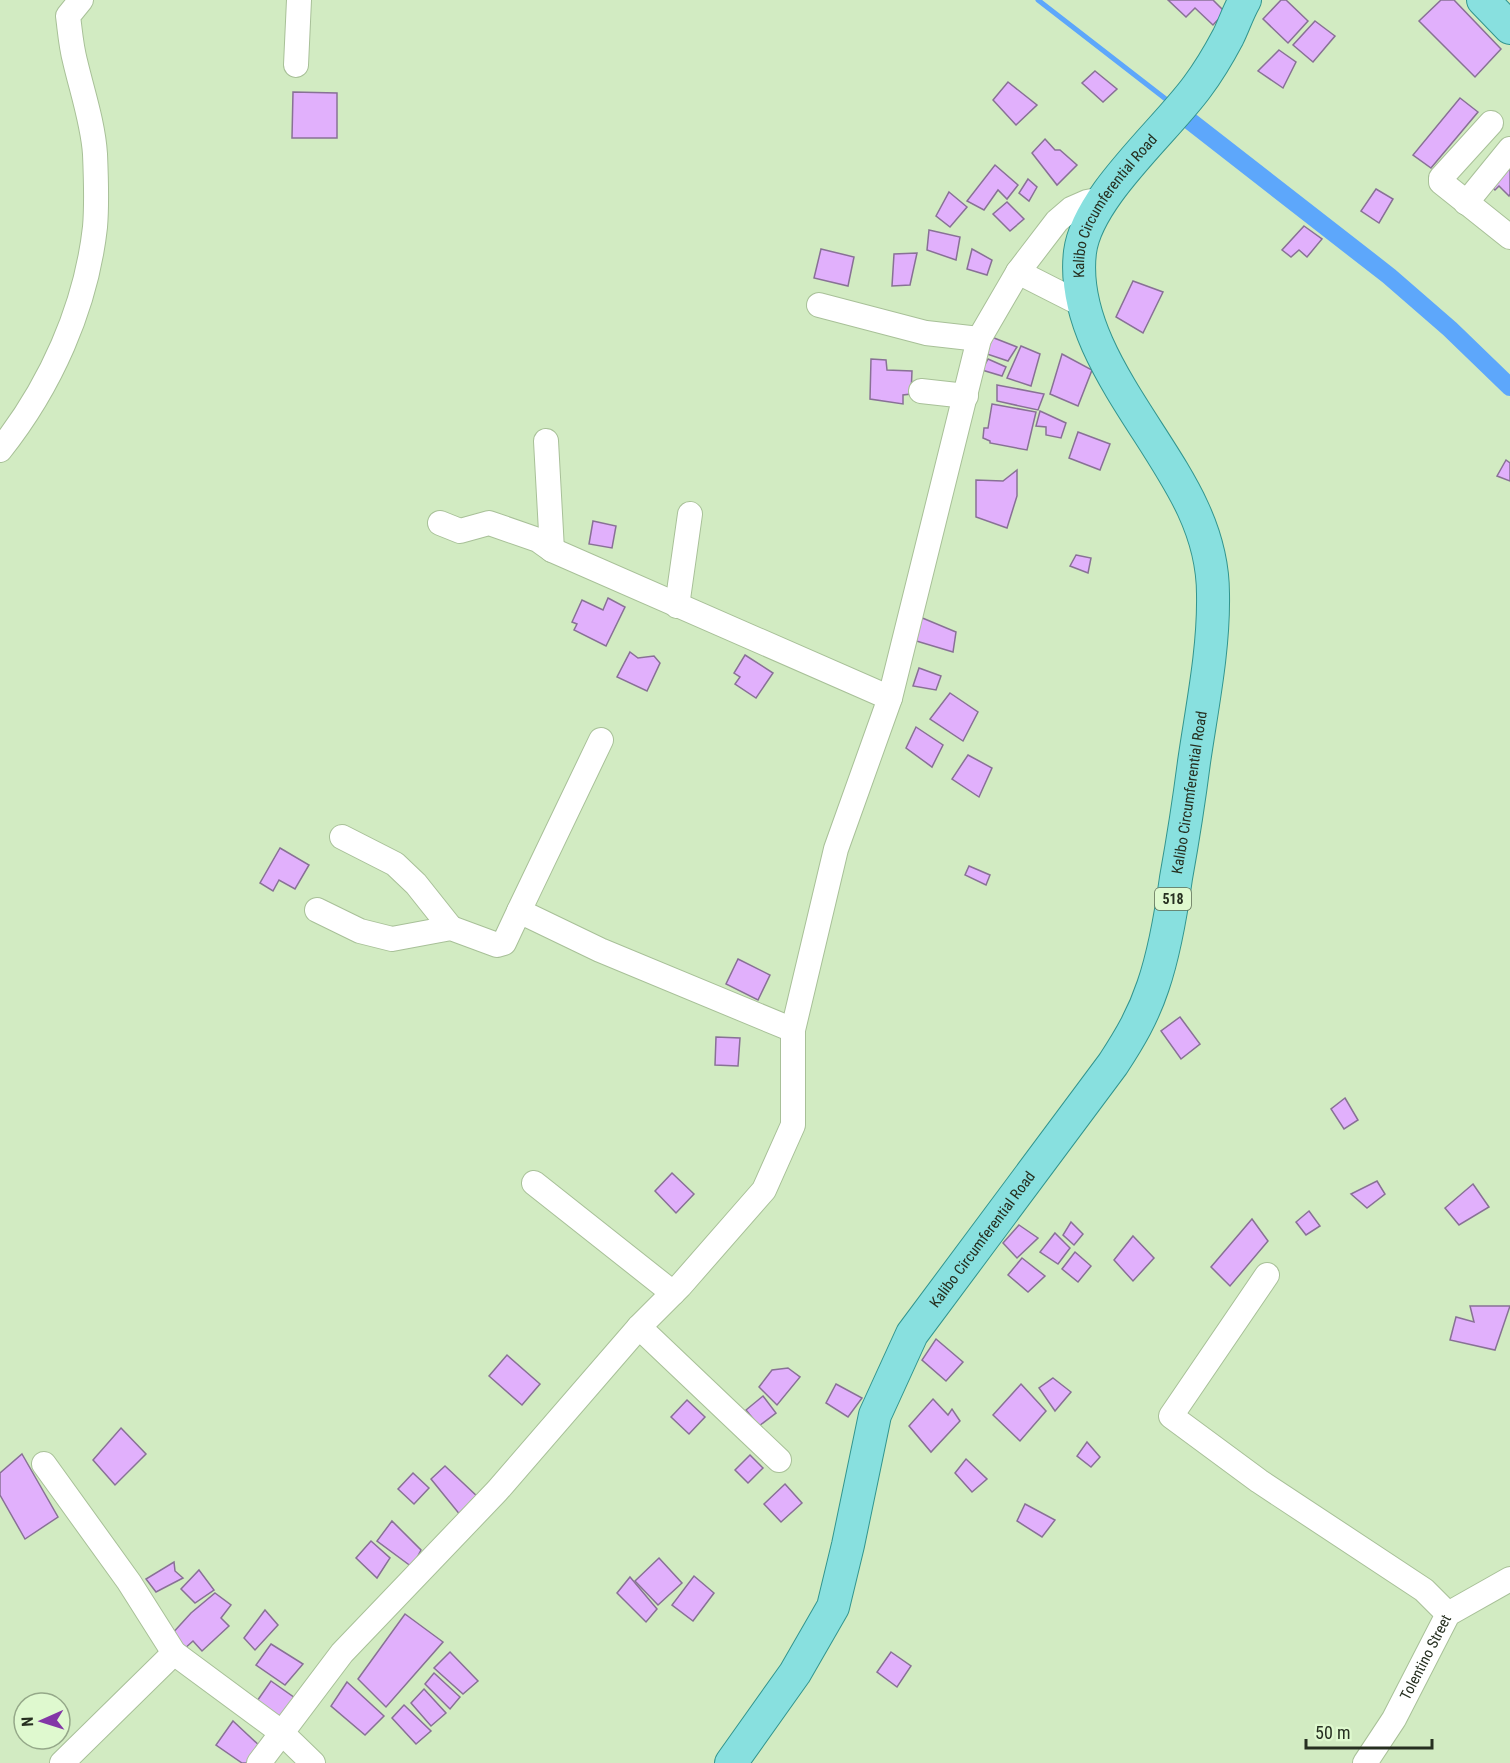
<svg xmlns="http://www.w3.org/2000/svg" width="1510" height="1763" font-family="'Roboto Condensed',sans-serif">
<rect width="100%" height="100%" fill="#d2ebc2"/>
<g fill="none" stroke-linecap="round" stroke-linejoin="round">
<polyline stroke="#5da7fb" stroke-width="5" points="1038,0 1167,100"/>
<polyline stroke="#5da7fb" stroke-width="18" points="1190,121 1389,276 1450,329 1510,387"/>
</g>
<g fill="#e1b0fc" stroke="#887195" stroke-width="1.5">
<polygon points="1168,0 1213,0 1225,12 1213,25 1195,8 1186,17"/>
<polygon points="1281,0 1286,0 1308,21 1288,43 1263,19"/>
<polygon points="1441,0 1454,0 1501,49 1475,77 1419,21"/>
<polygon points="1315,21 1335,36 1313,62 1293,45"/>
<polygon points="1279,50 1296,62 1283,88 1258,71"/>
<polygon points="1095,71 1117,89 1103,102 1082,83"/>
<polygon points="1008,82 1037,105 1016,125 993,100"/>
<polygon points="293,92 337,93 337,138 292,138"/>
<polygon points="1460,98 1478,112 1431,168 1413,155"/>
<polygon points="1045,139 1055,150 1060,150 1077,165 1057,185 1032,153"/>
<polygon points="1510,163 1510,194 1509,196 1499,186 1495,190 1487,182"/>
<polygon points="995,165 1018,185 1007,199 998,190 984,210 967,201"/>
<polygon points="1028,179 1037,187 1029,201 1019,193"/>
<polygon points="1376,189 1393,199 1379,223 1361,211"/>
<polygon points="949,192 967,207 950,227 936,216"/>
<polygon points="1007,202 1024,219 1010,231 993,214"/>
<polygon points="1304,226 1322,239 1307,257 1299,250 1291,257 1282,250"/>
<polygon points="929,230 960,237 956,260 927,250"/>
<polygon points="821,249 854,257 848,286 814,278"/>
<polygon points="972,249 992,260 987,275 967,269"/>
<polygon points="917,253 910,285 892,286 894,254"/>
<polygon points="1133,281 1163,292 1143,333 1116,317"/>
<polygon points="989,336 1017,347 1008,361 987,354"/>
<polygon points="1021,346 1040,354 1031,386 1007,378"/>
<polygon points="1062,354 1092,370 1078,406 1050,394"/>
<polygon points="871,359 886,360 887,370 912,371 911,394 903,395 903,404 870,399"/>
<polygon points="988,359 1006,367 1002,376 982,370"/>
<polygon points="997,385 1044,394 1038,410 997,401"/>
<polygon points="992,404 1036,412 1027,450 990,443 990,441 983,438 984,428 988,428"/>
<polygon points="1040,411 1066,423 1061,438 1046,435 1046,427 1036,426"/>
<polygon points="1078,432 1110,444 1100,470 1069,458"/>
<polygon points="1506,460 1510,463 1510,481 1497,476"/>
<polygon points="1017,470 1017,496 1007,528 976,517 976,480 1003,481"/>
<polygon points="593,521 616,526 612,548 589,544"/>
<polygon points="1076,555 1091,558 1088,573 1070,566"/>
<polygon points="608,598 625,607 606,646 574,630 577,624 572,622 582,600 603,610"/>
<polygon points="920,617 956,632 953,652 913,640"/>
<polygon points="630,652 638,658 654,656 660,663 647,691 617,677"/>
<polygon points="745,655 773,673 756,698 735,684 740,677 734,673"/>
<polygon points="919,668 941,676 936,690 913,686"/>
<polygon points="950,693 978,712 963,741 930,719"/>
<polygon points="916,727 943,745 932,767 906,748"/>
<polygon points="968,755 992,768 979,797 952,779"/>
<polygon points="280,848 309,865 295,889 279,880 273,891 260,883"/>
<polygon points="969,866 990,875 986,885 965,875"/>
<polygon points="738,959 770,975 758,1000 726,984"/>
<polygon points="1180,1017 1200,1044 1181,1059 1161,1031"/>
<polygon points="716,1037 740,1038 738,1066 715,1065"/>
<polygon points="1345,1098 1358,1120 1344,1129 1331,1109"/>
<polygon points="672,1173 694,1194 676,1213 655,1191"/>
<polygon points="1377,1181 1385,1194 1367,1208 1351,1194"/>
<polygon points="1473,1184 1489,1207 1459,1225 1445,1208"/>
<polygon points="1309,1211 1320,1226 1306,1235 1296,1222"/>
<polygon points="1252,1219 1268,1241 1230,1286 1211,1267"/>
<polygon points="1071,1222 1083,1234 1074,1245 1063,1235"/>
<polygon points="1019,1225 1038,1238 1017,1258 1003,1243"/>
<polygon points="1055,1233 1070,1248 1058,1264 1040,1252"/>
<polygon points="1133,1236 1154,1258 1133,1281 1114,1260"/>
<polygon points="1075,1252 1091,1266 1078,1282 1062,1269"/>
<polygon points="1022,1258 1045,1276 1028,1292 1008,1275"/>
<polygon points="1470,1306 1510,1306 1495,1350 1450,1340 1456,1317 1474,1322"/>
<polygon points="936,1339 963,1362 946,1381 922,1360"/>
<polygon points="507,1355 540,1384 522,1405 489,1376"/>
<polygon points="788,1368 800,1377 777,1405 759,1387 772,1370"/>
<polygon points="1053,1378 1071,1392 1055,1411 1039,1388"/>
<polygon points="836,1384 862,1398 848,1417 826,1403"/>
<polygon points="1021,1384 1046,1411 1020,1441 993,1415"/>
<polygon points="763,1396 776,1413 759,1426 746,1410"/>
<polygon points="933,1399 948,1415 952,1409 960,1421 931,1452 909,1426"/>
<polygon points="687,1400 705,1417 689,1434 671,1417"/>
<polygon points="121,1428 146,1454 115,1485 93,1460"/>
<polygon points="1087,1442 1100,1457 1091,1467 1077,1456"/>
<polygon points="22,1454 58,1517 25,1539 0,1495 0,1473"/>
<polygon points="750,1455 763,1468 748,1483 735,1470"/>
<polygon points="966,1459 987,1479 972,1492 955,1473"/>
<polygon points="445,1466 480,1499 461,1516 431,1479"/>
<polygon points="413,1473 429,1488 414,1504 398,1489"/>
<polygon points="785,1484 802,1503 781,1522 764,1504"/>
<polygon points="1025,1504 1055,1520 1042,1537 1017,1521"/>
<polygon points="392,1521 421,1550 412,1567 377,1541"/>
<polygon points="371,1541 390,1558 377,1578 356,1558"/>
<polygon points="659,1558 682,1583 658,1605 635,1581"/>
<polygon points="174,1562 175,1571 183,1578 156,1592 146,1579"/>
<polygon points="199,1570 214,1590 195,1603 181,1589"/>
<polygon points="694,1576 714,1593 693,1621 672,1605"/>
<polygon points="630,1577 657,1609 646,1622 617,1593"/>
<polygon points="215,1593 231,1605 221,1618 229,1626 202,1651 193,1641 183,1650 170,1636 191,1613"/>
<polygon points="265,1610 278,1625 255,1650 244,1638"/>
<polygon points="405,1614 443,1642 386,1707 358,1679"/>
<polygon points="271,1644 303,1664 285,1685 256,1665"/>
<polygon points="450,1652 478,1681 463,1694 434,1668"/>
<polygon points="891,1652 911,1666 897,1687 877,1672"/>
<polygon points="434,1673 460,1697 450,1709 425,1684"/>
<polygon points="271,1681 295,1698 278,1723 255,1704"/>
<polygon points="347,1682 384,1716 365,1735 331,1706"/>
<polygon points="424,1689 446,1713 431,1726 411,1703"/>
<polygon points="404,1705 431,1731 416,1744 392,1718"/>
<polygon points="233,1721 262,1748 250,1763 242,1763 216,1745"/>
</g>
<g fill="none" stroke-linecap="round" stroke-linejoin="round">
<g stroke="#a8c098" stroke-width="26">
<g id="minor">
<polyline points="296,65 299,0"/>
<polyline points="1491,123 1441,178 1441,182 1510,237"/>
<polyline points="1466,203 1510,149"/>
<polyline points="1018,272 1083,305"/>
<polyline points="819,305 926,333 979,339"/>
<polyline points="921,391 966,396"/>
<polyline points="546,441 552,550"/>
<path d="M 0,450 C 50,387 86,308 95,227 C 97,204 96,177 95,154 C 93,123 82,91 75,61 C 71,46 70,31 68,16 L 81,0"/>
<polyline points="440,523 460,531 489,523 538,540 552,550 890,698"/>
<polyline points="677,606 690,514"/>
<polyline points="342,837 395,864 416,884 451,928"/>
<polyline points="317,910 360,931 392,939 451,928 497,945 504,943 519,911 600,950 793,1030"/>
<polyline points="519,911 601,740"/>
<polyline points="534,1183 673,1293"/>
<polyline points="1267,1275 1171,1416 1259,1481 1424,1590 1448,1614"/>
<polyline points="639,1327 779,1460"/>
<polyline points="44,1464 129,1582 174,1653 281,1732 313,1763"/>
<polyline points="62,1763 174,1653"/>
<polyline points="259,1763 342,1653 497,1491 639,1327 680,1286 764,1190 793,1125 793,1030 836,849 890,698 979,339 1018,272 1057,221 1071,209 1087,202 1102,199"/>
<path id="s1" d="M 1365,1763 L 1394,1719 L 1448,1614 L 1510,1579"/>
</g>
</g>
<g stroke="#32958e" stroke-width="34">
<g id="major">
<polyline points="1483,0 1510,28"/>
<path id="s2" d="M 731,1763 L 795,1673 L 833,1607 L 848,1545 L 875,1415 L 912,1334 L 1113,1064 C 1130,1038 1143,1016 1153,986 C 1165,951 1171,914 1176,878 C 1183,839 1189,801 1194,762 C 1202,707 1214,650 1213,594 C 1213,566 1205,535 1193,509 C 1157,430 1069,344 1080,252 C 1087,197 1164,132 1197,87 C 1209,71 1219,54 1228,37 C 1234,25 1238,12 1245,0"/>
</g>
</g>
<use href="#minor" stroke="#fff" stroke-width="24"/>
<use href="#major" stroke="#88e0df" stroke-width="32"/>
</g>
<g text-anchor="middle" stroke-width="6" stroke-linejoin="round" paint-order="stroke">
<rect fill="#dff9cf" stroke="#5e6c54" stroke-width="1.5" x="1155" y="888" width="36" height="22" rx="4.5"/>
<g font-size="14" font-weight="bold" fill="#262f20">
<text x="1173" y="904">518</text>
</g>
<g font-size="15" fill="#262f20" stroke="#dff9cf">
<text dy="5" stroke="none"><textPath href="#s2" startOffset="1724">Kalibo Circumferential Road</textPath></text>
<text dy="5" stroke="none"><textPath href="#s2" startOffset="1094">Kalibo Circumferential Road</textPath></text>
<text dy="5" stroke="none"><textPath href="#s2" startOffset="590">Kalibo Circumferential Road</textPath></text>
<text dy="5" stroke="none"><textPath href="#s1" startOffset="122">Tolentino Street</textPath></text>
</g>
</g>
<g transform="translate(42 1721) rotate(267)"><circle r="28" fill="#dff9cf" stroke="#95a889" stroke-width="1.5"/>
<path d="M0-4.5L10 22L0 15L-10 22Z" fill="#8336a7"/>
<text y="-9" font-size="16" font-weight="bold" text-anchor="middle" fill="#262f20">N</text>
</g>
<path d="M1306 1739v9h126v-9" fill="none" stroke="#262f20" stroke-width="3"/>
<text x="1315" y="1739" font-size="18" fill="#262f20" stroke="#dff9cf" stroke-width="4.5" paint-order="stroke">50 m</text>
</svg>
